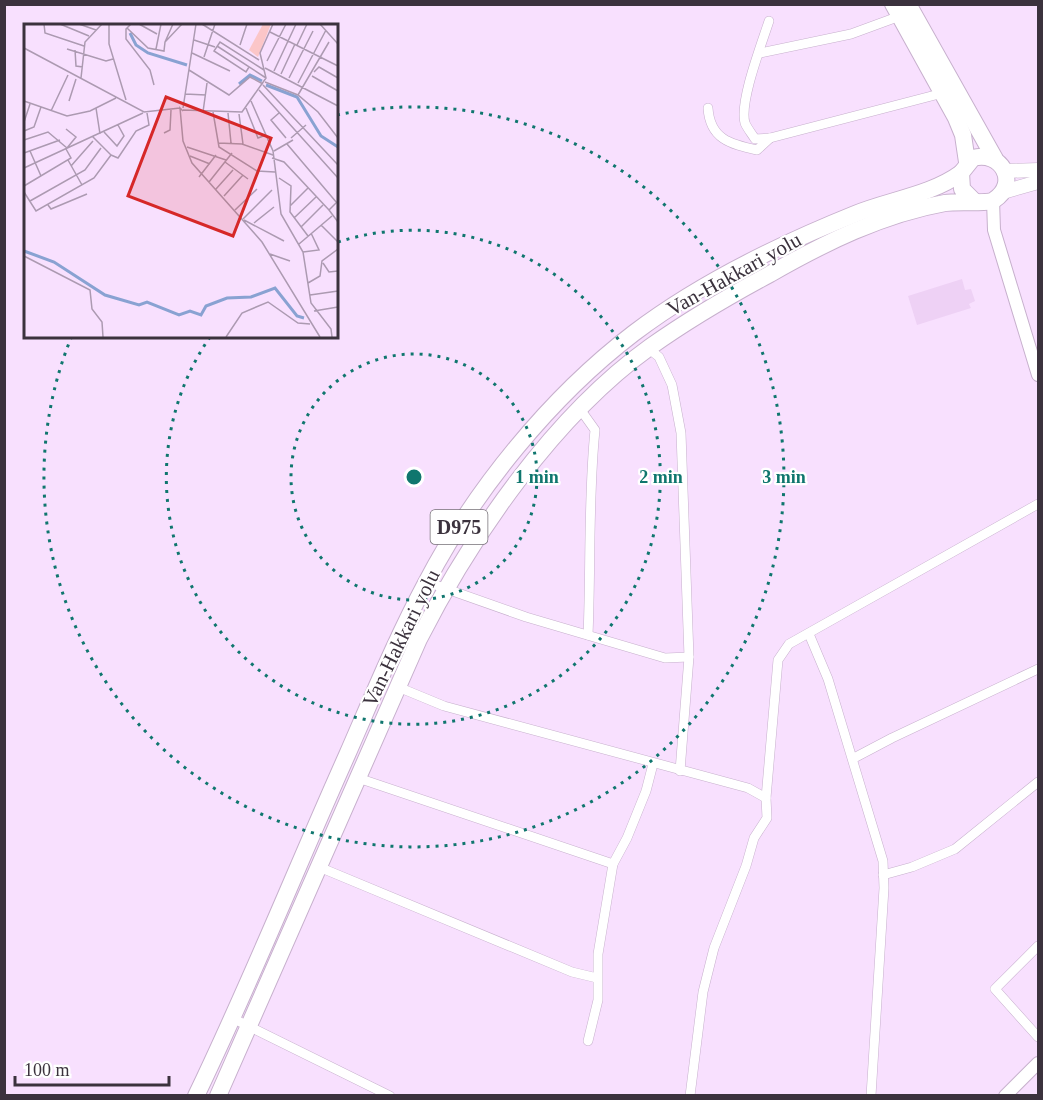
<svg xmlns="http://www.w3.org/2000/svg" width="1043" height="1100" font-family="'Times New Roman',serif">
<rect width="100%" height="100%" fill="#f8e0fe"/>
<polygon fill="#eed1f5" points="962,279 965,290 971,289 975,301 969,304 971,308 917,325 908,296"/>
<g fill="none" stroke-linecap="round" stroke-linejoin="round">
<g stroke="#c7b0cd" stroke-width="10">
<g id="street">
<path d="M 769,21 C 762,43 739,102 745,123 C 747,128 752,134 755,139 L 770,138 L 943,93"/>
<polyline points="760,53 851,34 900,16"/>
<path d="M 708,108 C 710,139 730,144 757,150 L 770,138"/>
<polyline points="648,348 659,357 672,385 681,433 689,657 680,771"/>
<path d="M 580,409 L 595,430 C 588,498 591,567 588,635"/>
<polyline points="427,582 526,617 665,658 689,657"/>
<polyline points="809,634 828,679 883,861 884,888 871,1096"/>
<polyline points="398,687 444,706 748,788 766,798"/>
<polyline points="854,758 892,738 1038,669"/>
<polyline points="358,778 613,864"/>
<polyline points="319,867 572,972 597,978"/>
<polyline points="883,875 912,867 955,849 1038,782"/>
<polyline points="1038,946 995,989 1038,1037"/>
<polyline points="232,1018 390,1096"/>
<polyline points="588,1041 598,1000 598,954 613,864 627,838 646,791 653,764"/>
<polyline points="690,1096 703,992 714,948 746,866 754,838 767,818 766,798 778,660 789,644 1038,504"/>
</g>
</g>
<g stroke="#c7b0cd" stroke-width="14">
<g id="secondary">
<polyline points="993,200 994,230 1038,375"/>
<polyline points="1005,1096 1038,1063"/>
</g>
</g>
<g stroke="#c7b0cd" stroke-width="15">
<g id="primary">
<polyline points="1005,171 1038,170"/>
<polyline points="1003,192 1038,182"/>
</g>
</g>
<g stroke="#c7b0cd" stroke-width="18">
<g id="highway">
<polyline points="893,4 956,118 963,135 967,162"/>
<polyline points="908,4 995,159"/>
<path d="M 196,1096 C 250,984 296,869 347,755 C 372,698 396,639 426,583 C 474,491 550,397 634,333 C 700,283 778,245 855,214 C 889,200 931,195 961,173"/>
<path d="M 218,1096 L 419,639 C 472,535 554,416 650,347 C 688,320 729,296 770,274 C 824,243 883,214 945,203 C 957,201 988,204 994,200 C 1020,183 1001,150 973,158 L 961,173 L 962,189 L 973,200"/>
</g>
</g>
<use href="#street" stroke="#fff" stroke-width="9"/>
<use href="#secondary" stroke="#fff" stroke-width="12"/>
<use href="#primary" stroke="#fff" stroke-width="14"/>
<use href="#highway" stroke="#fff" stroke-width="16"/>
</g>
<g fill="none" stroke="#0f766e" stroke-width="3" stroke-dasharray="3 6">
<circle cx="414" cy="477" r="123"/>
<path d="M338 242A247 247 0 1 1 210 337"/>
<path d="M337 115A370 370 0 1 1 71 338"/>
</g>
<g text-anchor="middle" stroke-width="4.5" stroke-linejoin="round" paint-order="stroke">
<rect fill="#fff" stroke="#767077" stroke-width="1.5" x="430.5" y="510" width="57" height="34" rx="4.5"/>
<g font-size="20" font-weight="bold" fill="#3b323d">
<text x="459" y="534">D975</text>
</g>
<g font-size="21" fill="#3b323d" stroke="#fff">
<text transform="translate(734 274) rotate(-29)" y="7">Van-Hakkari yolu</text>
<text transform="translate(401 638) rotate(-64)" y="7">Van-Hakkari yolu</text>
</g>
</g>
<g transform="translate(24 24)">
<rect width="314" height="314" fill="#f8e0fe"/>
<path d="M 239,0 L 247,0 L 234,33 L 225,26 Z" fill="#fbc6c8"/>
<path fill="none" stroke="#89a2d2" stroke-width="3" d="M 106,9 L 112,21 L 124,29 L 163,41M 215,60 L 226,51 L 238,57M 242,61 L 273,73 L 297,112 L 314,123M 0,227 L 30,238 L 81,271 L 115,281 L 123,278 L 155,291 L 166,287 L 177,291 L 182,282 L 203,274 L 227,273 L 251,264 L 273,292 L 280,294"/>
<path fill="none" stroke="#ac9ab1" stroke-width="1.5" d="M 20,0 L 21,9 L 60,22M 36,0 L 65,12M 55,0 L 72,6M 85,0 L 85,20 L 102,76M 107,0 L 102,5 L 102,15 L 126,46 L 130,61M 115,0 L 133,10M 178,0 L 235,36M 296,0 L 314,20M 103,4 L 124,24 L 140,27 L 141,18 L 158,0M 246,8 L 314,42M 170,16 L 191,23M 141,18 L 149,0M 216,21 L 223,0M 273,21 L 283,0M 193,22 L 242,54M 0,24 L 120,88 L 156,84M 43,25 L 82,37 L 89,35M 132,25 L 137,0M 51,26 L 52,42 L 59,43M 168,29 L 206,47M 180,33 L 191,0M 243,37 L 262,0M 225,43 L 222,48 L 190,27 L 196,18 L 240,46M 241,44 L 314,82M 165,46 L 205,71 L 226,53 L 239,60M 250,47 L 272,0M 290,48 L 295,43 L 314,54M 257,50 L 271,20M 288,52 L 314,67M 57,54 L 61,18 L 78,0M 265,54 L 289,7M 241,58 L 274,71 L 294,88 L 314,114M 274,59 L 302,6M 239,61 L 314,141M 235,66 L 314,154M 161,70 L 182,71M 274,71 L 305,18M 0,77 L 43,92 L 66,87 L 92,74M 45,77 L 52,55M 227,77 L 249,127 L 257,190 L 279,228 L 287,279 L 307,305 L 308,313M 72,84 L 76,110M 159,84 L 172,0M 222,84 L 234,114 L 242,111M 159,86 L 218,88 L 242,54 L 236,29 L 249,0M 27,87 L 44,51M 159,87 L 156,84 L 159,117 L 168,139 L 238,218 L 296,313M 179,88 L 183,59M 189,88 L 195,123 L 233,147 L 251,148M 204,89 L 207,119M 255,89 L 247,96 L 262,114M 215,90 L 219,120M 0,98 L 6,80M 0,107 L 10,103 L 17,83M 80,108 L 93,122 L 100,112 L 94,101M 140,109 L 146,106 L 147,86M 267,114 L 282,101M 0,116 L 24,108 L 43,124 L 52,113 L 42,105M 194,119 L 218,120 L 249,131M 263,120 L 313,179M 163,123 L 202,136M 6,127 L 17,152M 250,127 L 269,116M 0,129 L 36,116M 87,131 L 94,134 L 112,107 L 125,101 L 123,89M 166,132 L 186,140M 248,134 L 260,138 L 305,186M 44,136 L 58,161M 201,138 L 224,155M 47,142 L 69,117M 0,144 L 119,89M 175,153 L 192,131M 255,154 L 267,162 L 266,188 L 284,212M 185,158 L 208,129M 0,162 L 47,134 L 42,125M 192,165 L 209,146M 0,168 L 12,187 L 70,154 L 87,131 L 69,113M 200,172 L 219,151M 6,177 L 61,146 L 77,124M 312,179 L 305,186 L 314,198M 24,181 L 27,185 L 63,170M 266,182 L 284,164M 211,186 L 233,165M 270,194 L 292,173M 219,195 L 248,166M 220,196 L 260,217M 230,199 L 250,183M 297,201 L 314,218M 277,203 L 299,181M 275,220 L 308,192M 279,228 L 295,226 L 287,209M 246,230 L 266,237M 0,232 L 66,266 L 68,285 L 78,298 L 79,313M 299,239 L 305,248 L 314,247M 284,259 L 296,252 L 298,237 L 314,225M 286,271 L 314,267M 290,287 L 314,283M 202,313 L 218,289 L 244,278 L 274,299 L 286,300"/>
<path fill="#d62828" fill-opacity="0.15" stroke="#d62828" stroke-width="3" d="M 142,73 L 247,114 L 209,212 L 104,172 Z"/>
<rect width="314" height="314" fill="none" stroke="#3b323d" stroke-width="3"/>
</g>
<circle cx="414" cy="477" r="9" fill="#0f766e" stroke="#fff" stroke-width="3"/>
<g font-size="18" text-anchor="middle" font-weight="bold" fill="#0f766e" stroke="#fff" stroke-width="4.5" stroke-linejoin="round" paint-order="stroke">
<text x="537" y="483">1 min</text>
<text x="661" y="483">2 min</text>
<text x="784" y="483">3 min</text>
</g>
<rect width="1043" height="1100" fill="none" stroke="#3b323d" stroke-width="12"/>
<path d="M15 1076v9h154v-9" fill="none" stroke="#3b323d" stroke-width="3"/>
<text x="24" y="1076" font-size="18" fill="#3b323d" stroke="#ffffff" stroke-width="4.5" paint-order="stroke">100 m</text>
</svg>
